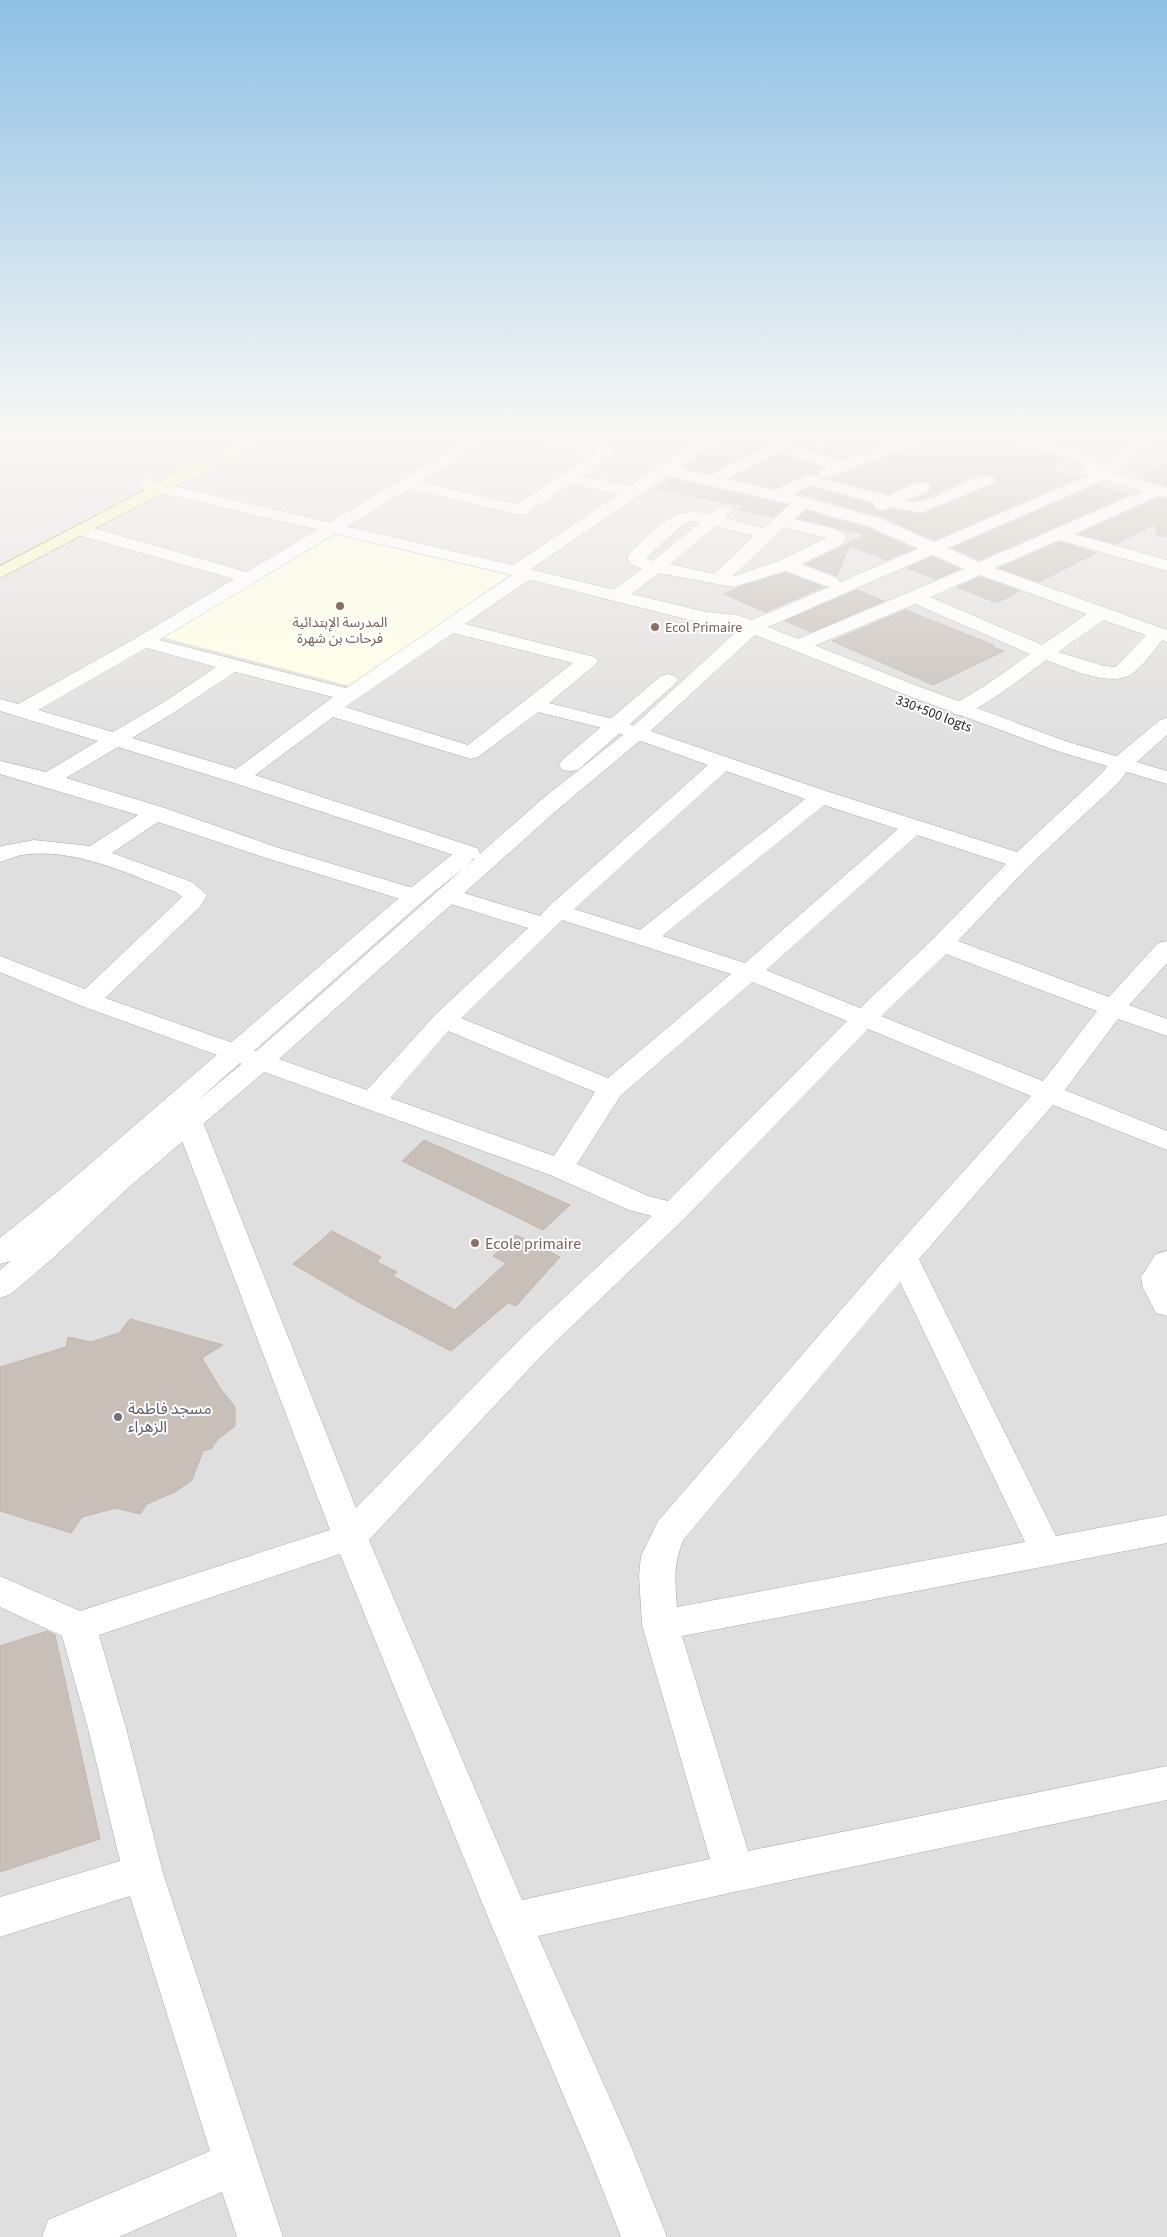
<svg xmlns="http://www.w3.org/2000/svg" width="1167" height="2237" font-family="'Source Sans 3','Noto Sans Arabic',sans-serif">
<rect width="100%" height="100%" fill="#f2efe9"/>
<rect fill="#e0dfdf" x="0" y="436" width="1167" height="1801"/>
<polygon fill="#ffffe5" points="336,534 510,575 350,686 162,637"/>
<g fill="#c7bfb8" stroke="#c4b6ab">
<polygon points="730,436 792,436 820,445 845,436 855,436 869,441 882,436 901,436 842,459 777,439 709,473 683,466"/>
<polygon points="932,436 1004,436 1007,441 1068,461 1050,469 1077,478 934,540 883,517 798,493 810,487 872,504 876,511 883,512 891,509 921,515 995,484 997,481 995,476 983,474 972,477 927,497 916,500 913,500 930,492 932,488 930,482 915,481 888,494 829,479 929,441"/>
<polygon points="1037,436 1088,436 1066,446"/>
<polygon points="779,453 823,468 817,471 817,476 807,473 775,488 731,478"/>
<polygon points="1167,464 1167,486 1145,480 1144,475"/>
<polygon points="671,479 787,505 773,517 739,510 744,506 657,489"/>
<polygon points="1097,485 1128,495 979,560 953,548"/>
<polygon points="1158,498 1167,499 1167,536 1158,537 1155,524 1117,544 1079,534"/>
<polygon points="806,511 869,529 914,549 887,560 849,546 837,576 807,564 865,535 798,518"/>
<polygon points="1059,542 1096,553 1039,582 1000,568"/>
<polygon points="933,557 959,569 936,579 907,568"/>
<polygon points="786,573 823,587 765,612 724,594 743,586"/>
<polygon points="980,577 1019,591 997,603 957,587"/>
<polygon points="857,590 884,601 811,632 785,621"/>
<polygon points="906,610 994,645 991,646 1004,651 933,685 832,641"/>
<polygon points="424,1140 570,1205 543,1230 402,1161"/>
<polygon points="332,1231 381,1257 377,1262 397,1272 393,1276 455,1310 506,1263 493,1256 516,1235 560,1257 516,1306 508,1303 451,1351 358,1302 293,1264"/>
<polygon points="130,1319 223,1345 202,1358 220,1388 235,1407 235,1426 218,1439 211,1449 203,1451 192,1480 175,1492 147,1504 140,1514 116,1508 82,1517 71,1533 0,1511 0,1367 66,1347 68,1337 91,1342 119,1333"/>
<polygon points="47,1631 55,1635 100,1839 0,1872 0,1646"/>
</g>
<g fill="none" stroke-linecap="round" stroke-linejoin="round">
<g stroke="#a9a9a9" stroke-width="1">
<g id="minor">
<path d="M 474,436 L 493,436 L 421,482 L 517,504 L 595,453 L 533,439 L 531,436 L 562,436 L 615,448 L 617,451 L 615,454 L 582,476 L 629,486 L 703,436 L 722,436 L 678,468 L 709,475 L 777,441 L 791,444 L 842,461 L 907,436 L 930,436 L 928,439 L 826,478 L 820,476 L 818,473 L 827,467 L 779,451 L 726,479 L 775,490 L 808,475 L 888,496 L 916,483 L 928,483 L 930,487 L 928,491 L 905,501 C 935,508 968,470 993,477 L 995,480 L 993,483 L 921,513 L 891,507 L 882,510 L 876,509 L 874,505 L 875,503 L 810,485 L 793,494 L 882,519 L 979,562 L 1142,491 L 1083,473 L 1081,470 L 1083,467 L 1088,465 L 1008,439 L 1006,436 L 1030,436 L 1103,460 L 1105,463 L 1103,466 L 1098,468 L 1167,488 L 1167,497 L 1158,496 L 1074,534 L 1167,560 L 1167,571 L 1059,540 L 995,568 L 1167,630 L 1167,642 L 1162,640 C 1152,652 1143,667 1130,675 C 1109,687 1067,668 1046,660 C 1032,671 974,715 960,715 C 959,715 954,714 953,713 L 950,709 L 953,705 L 986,685 L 1030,654 L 915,604 L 807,649 L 800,651 L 793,649 L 790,645 L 793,641 L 964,569 L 870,527 L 806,509 L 794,519 L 836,529 L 846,536 L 843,544 L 802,564 L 837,578 L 840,582 L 837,586 L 831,587 L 825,586 L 786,571 L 733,587 L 659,573 L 624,600 L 617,602 L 610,600 L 608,596 L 610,592 L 642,569 L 631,564 L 627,557 L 630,553 C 656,530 671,505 709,514 C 716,509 721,505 730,507 L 732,511 L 725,518 L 763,528 L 791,504 L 667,476 L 530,570 L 535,574 L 532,578 L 465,624 L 595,657 L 598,661 L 595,665 L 549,703 L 621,721 L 829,792 L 1017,852 L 1102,773 L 1113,759 L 1160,720 L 1167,718 L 1167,735 L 1129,769 L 1118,783 L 1029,866 L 958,941 L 1109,997 L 1158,943 L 1167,941 L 1167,963 L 1129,1005 L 1167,1019 L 1167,1036 L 1118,1019 L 1065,1090 L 1167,1131 L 1167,1150 L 1053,1105 L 919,1259 L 1056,1536 L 1167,1515 L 1167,1543 L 682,1636 L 748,1851 L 1167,1766 L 1167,1800 L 734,1892 L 538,1936 L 631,2146 L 667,2237 L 621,2237 L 593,2165 L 490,1922 L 340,1554 L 99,1635 L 126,1728 L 163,1873 L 283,2237 L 237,2237 L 222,2192 L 119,2237 L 42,2237 L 48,2220 L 210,2151 L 130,1896 L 0,1937 L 0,1897 L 120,1861 L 88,1728 L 62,1636 L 0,1607 L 0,1576 L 80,1611 L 330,1530 L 175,1122 L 179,1116 L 189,1113 L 199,1116 L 203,1122 L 356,1508 L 522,1337 L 652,1216 L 629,1210 L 550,1175 L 79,1005 L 0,972 L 0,956 L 85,989 L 182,897 L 176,892 C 127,874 75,847 22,855 C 15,856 7,860 0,862 L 0,847 L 2,846 L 34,840 L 90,846 L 138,815 L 0,774 L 0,761 L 46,772 L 98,741 L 0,711 L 0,699 L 18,704 L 136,638 L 234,579 L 78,535 L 75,531 L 78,527 L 90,527 L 247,572 ZM 571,484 L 618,494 L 510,567 L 507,571 L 512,575 L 346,688 L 159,640 L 409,489 L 520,515 L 526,514 ZM 691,521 L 700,522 L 653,561 L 646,558 L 682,525 ZM 716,526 L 754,536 L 714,574 L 670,564 ZM 784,527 L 827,538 L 778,561 L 732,577 ZM 980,575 L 1087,614 L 1042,645 L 930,597 ZM 1103,620 L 1146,635 L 1116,667 L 1104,666 L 1058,652 ZM 453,633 L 573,663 L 468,745 L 345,707 ZM 146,648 L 216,667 L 164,702 L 113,732 L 38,710 ZM 235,672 L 333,697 L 236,769 L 132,738 L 178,710 ZM 538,712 L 607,729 L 708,765 L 549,906 L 540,916 L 454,890 L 446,888 L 438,890 L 434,895 L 438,900 L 528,928 L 435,1015 L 367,1090 L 105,998 L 200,907 L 207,895 L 192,882 L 112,853 L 158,822 L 263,857 L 407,901 L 415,903 L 423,901 L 427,896 L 423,891 L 279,848 L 165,808 L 66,778 L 118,747 L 231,782 L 469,860 L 477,858 L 480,853 L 477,848 L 255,775 L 333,717 L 471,759 L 478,757 ZM 726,771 L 805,799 L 640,930 L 574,909 ZM 824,805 L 898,829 L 745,963 L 662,936 ZM 917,835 L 1006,864 L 933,939 L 860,1008 L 766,970 ZM 562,920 L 731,974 L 608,1078 L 461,1018 ZM 946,954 L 1097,1011 L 1043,1081 L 881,1016 ZM 752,982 L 847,1021 L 668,1201 L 648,1196 L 577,1164 L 621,1095 ZM 868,1029 L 1031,1096 L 892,1251 L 658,1521 L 641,1556 L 639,1575 L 642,1625 L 710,1859 L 522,1900 L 369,1540 L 544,1353 L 684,1219 ZM 448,1031 L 595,1092 L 554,1156 L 390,1098 ZM 900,1282 L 1025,1542 L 677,1607 C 675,1580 673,1563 684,1539 Z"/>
<polygon points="1167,1251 1167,1316 1156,1313 1143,1288 1141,1277 1156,1254"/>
</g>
</g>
<g stroke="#a9a9a9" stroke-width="1">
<g id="tertiary">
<polygon points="1143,436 1161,436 1109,477 1097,483 768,627 915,685 1068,742 1167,771 1167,784 1054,750 901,693 755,635 643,738 557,810 269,1068 129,1187 53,1258 11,1294 0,1298 0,1270 29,1246 11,1261 0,1264 0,1238 62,1188 407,891 454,853 462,851 470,853 473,858 470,863 423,901 196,1102 251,1056 541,800 629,730 739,629 706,624 516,576 148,490 142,488 140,485 142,482 148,480 516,566 706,612 737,615 752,620 1085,477 1097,471"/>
<polygon points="668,674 675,676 678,680 675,684 578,770 570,771 562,770 559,765 562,760 661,676"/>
</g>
</g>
<g stroke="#707d05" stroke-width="1">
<polygon id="secondary" points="248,436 268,436 266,439 0,578 0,566"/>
</g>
<use href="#minor" fill="#fff" fill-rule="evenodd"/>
<use href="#tertiary" fill="#fff" fill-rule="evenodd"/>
<use href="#secondary" fill="#f7fabf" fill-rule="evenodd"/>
</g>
<linearGradient id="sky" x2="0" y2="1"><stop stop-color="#8fc0e4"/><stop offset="0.58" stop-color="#f9f8f5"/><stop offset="1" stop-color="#f9f8f5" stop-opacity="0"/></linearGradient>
<rect width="1167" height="749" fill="url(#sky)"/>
<g fill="#8d6e63" stroke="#fff" stroke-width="2">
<circle cx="340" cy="606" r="5"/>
<circle cx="655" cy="627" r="5"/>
<circle cx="475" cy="1243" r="5"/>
</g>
<circle fill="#6b7280" stroke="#fff" stroke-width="2" cx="118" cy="1417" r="5"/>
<g text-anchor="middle" stroke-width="4" stroke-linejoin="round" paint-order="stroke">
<g font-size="14" fill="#785e54" stroke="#fff">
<text x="340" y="627">المدرسة الإبتدائية<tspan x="340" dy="16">فرحات بن شهرة</tspan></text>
<text x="665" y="632" text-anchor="start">Ecol Primaire</text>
</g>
<g font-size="14" fill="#222" stroke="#fff">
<text transform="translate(934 713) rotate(21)" y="5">330+500 logts</text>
</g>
<g font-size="16" fill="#785e54" stroke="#fff" text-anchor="start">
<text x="485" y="1249">Ecole primaire</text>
</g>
<g font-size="16" fill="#5b616d" stroke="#fff" text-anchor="start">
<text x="128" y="1414">مسجد فاطمة<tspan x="128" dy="18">الزهراء</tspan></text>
</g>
</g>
</svg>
